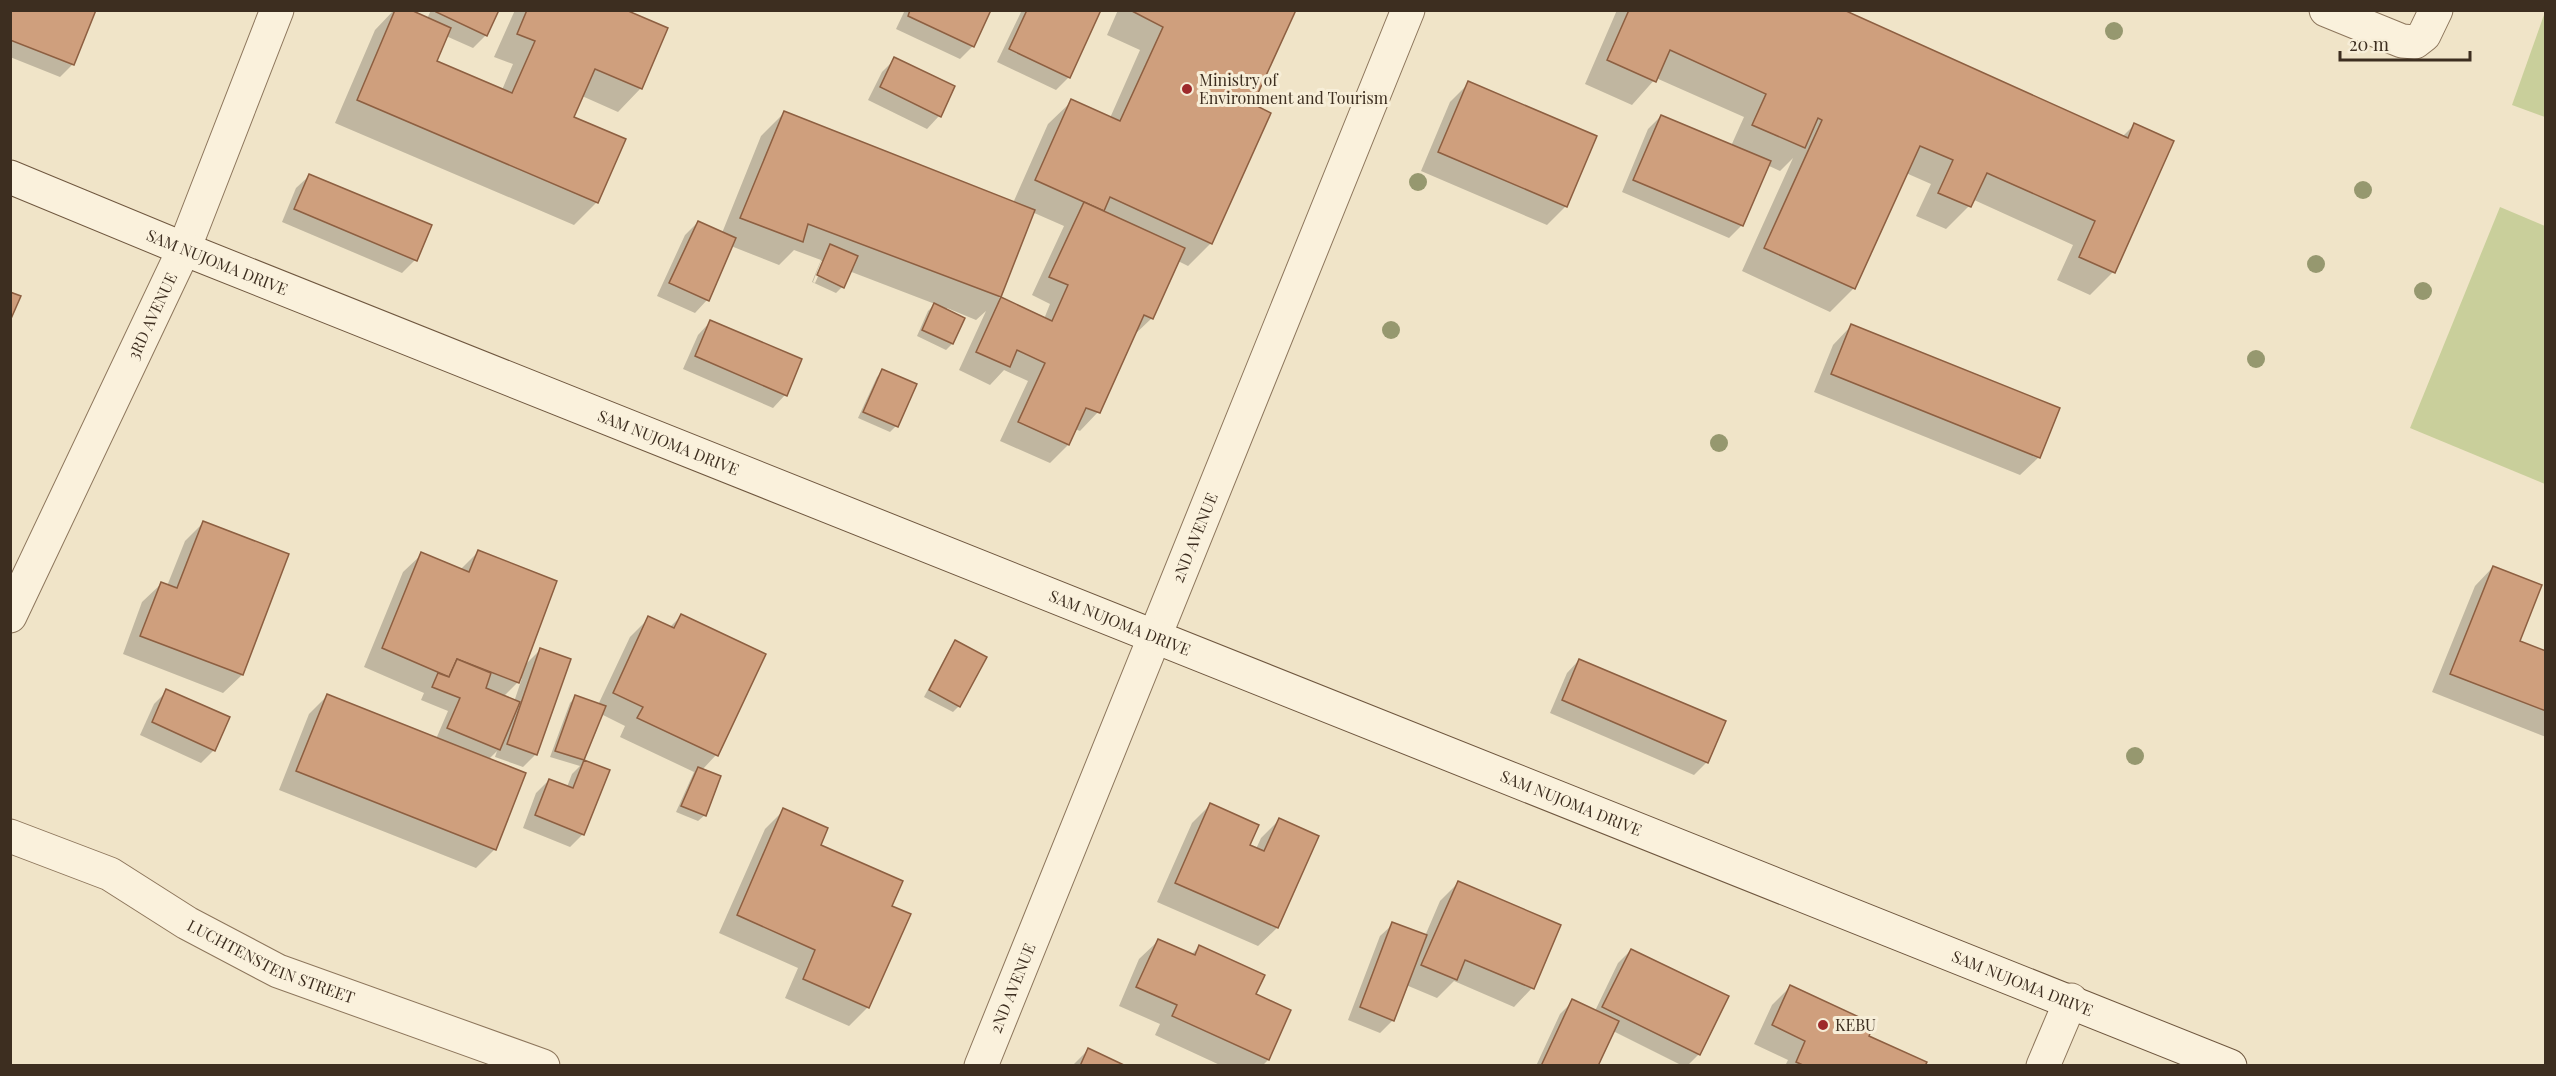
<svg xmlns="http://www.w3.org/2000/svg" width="2556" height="1076" font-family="'Playfair Display',serif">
<rect width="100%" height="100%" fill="#f0e4c8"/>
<g fill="#c9cf9b">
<polygon points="2545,12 2546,117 2545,117 2512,105"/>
<polygon points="2500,207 2545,226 2545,484 2410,428"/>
</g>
<g fill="#0003" fill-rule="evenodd">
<polygon points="10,10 73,64 60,77 10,57"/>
<polygon points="394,10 407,10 427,19 431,10 497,10 486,35 473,48 446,36 435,62 502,90 513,64 494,57 515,10 622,10 641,88 618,112 582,96 572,117 597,202 574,225 335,123 375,30"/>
<polygon points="905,10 989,10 973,46 960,59 896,29"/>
<polygon points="1022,10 1099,10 1069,77 1056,90 997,62"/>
<path d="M 1118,10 L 1294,10 L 1251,105 L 1211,243 L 1188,266 L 1178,261 L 1152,318 L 1133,336 L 1098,412 L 1080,431 L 1075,429 L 1068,445 L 1050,463 L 1000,441 L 1028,381 L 1004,370 L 990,385 L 959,370 L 986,311 L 976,320 L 947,308 L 946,311 L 963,319 L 952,344 L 946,350 L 917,336 L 928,311 L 935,304 L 849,271 L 842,287 L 836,293 L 812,282 L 821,260 L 794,250 L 779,265 L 731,246 L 707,300 L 695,313 L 657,296 L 685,235 L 698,222 L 722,233 L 761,136 L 784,113 L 1013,203 L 1048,124 L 1072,101 L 1110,118 L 1140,50 L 1107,35 ZM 1032,212 L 1064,226 L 1032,295 L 1050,304 L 1044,319 L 999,298 ZM 821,261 L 825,261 L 815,283 L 813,282 Z"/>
<polygon points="1617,10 1840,10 2122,137 2134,125 2113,272 2090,295 2057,280 2073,245 1972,199 1969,206 1946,229 1916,216 1931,184 1906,173 1854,288 1830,312 1742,271 1793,158 1780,171 1767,165 1742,225 1729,238 1622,192 1648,129 1661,116 1731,146 1744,117 1656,78 1632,105 1585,84"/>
<polygon points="895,59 939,116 927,129 868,100 882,72"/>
<polygon points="1469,83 1566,206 1547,225 1421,171 1450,102"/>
<polygon points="309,176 430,226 415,260 402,273 282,222 296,188"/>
<polygon points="710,322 785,395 773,408 683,369 698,335"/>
<polygon points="1851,326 2039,457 2020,475 1814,392 1833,345"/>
<polygon points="883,371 896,426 890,432 858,418 877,377"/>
<polygon points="203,523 288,555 242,675 223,693 123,654 142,602 161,584 167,586 185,541"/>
<path d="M 479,551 L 524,666 L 541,649 L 536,754 L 523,767 L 495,757 L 497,751 L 489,759 L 525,773 L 494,850 L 476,868 L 279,790 L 309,714 L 327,696 L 436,739 L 448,711 L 421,700 L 424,693 L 364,667 L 403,572 L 422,554 L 460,570 ZM 522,678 L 514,702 L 503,697 Z"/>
<polygon points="2493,567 2518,642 2546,653 2546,737 2432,692 2475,586"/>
<polygon points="681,616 716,755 702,770 705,815 698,821 676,812 694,772 620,737 625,726 601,714 582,760 608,771 583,834 570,847 523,828 536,793 549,780 567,787 572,774 580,766 550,757 570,703 576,696 598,705 630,637 649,618 669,628"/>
<polygon points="956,642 959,706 953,712 924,697 950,648"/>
<polygon points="1579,660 1707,762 1694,775 1550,713 1567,673"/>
<polygon points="167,691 214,750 201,763 140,735 154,704"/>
<polygon points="1210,805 1248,845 1256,849 1261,838 1279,820 1317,837 1277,928 1258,946 1157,902 1192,823"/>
<polygon points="784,810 819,846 890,907 868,1007 849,1026 785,998 798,968 719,933 765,829"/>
<polygon points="1459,882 1559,926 1532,988 1514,1007 1454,981 1437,998 1406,985 1393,1020 1380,1033 1348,1020 1380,936 1393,924 1425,936 1440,901"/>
<polygon points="1158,941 1191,955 1199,947 1254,995 1289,1011 1268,1060 1262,1066 1222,1066 1155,1035 1160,1024 1119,1006 1139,959"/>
<polygon points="1631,950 1699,1054 1687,1066 1683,1066 1613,1031 1597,1066 1536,1066 1560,1014 1573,1001 1595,1011 1618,963"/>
<polygon points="1790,987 1867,1037 1923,1066 1785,1066 1788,1060 1754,1044 1772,1005"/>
<polygon points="1088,1050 1123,1066 1072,1066"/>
</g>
<g fill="#cf9f7d" stroke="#8d5f41" stroke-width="1.5">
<polygon points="10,10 96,10 74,65 10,40"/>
<polygon points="395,10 411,10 451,28 437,61 512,93 535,41 517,34 527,10 626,10 668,28 642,89 595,69 574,117 626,139 598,203 357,100"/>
<polygon points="437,10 499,10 487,36 436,12"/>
<polygon points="910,10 991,10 974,47 908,16"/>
<polygon points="1027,10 1101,10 1070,78 1009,49"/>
<polygon points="1130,10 1296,10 1253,104 1271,113 1212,244 1110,197 1104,211 1035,180 1071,99 1120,121 1163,27"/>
<polygon points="1629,10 1844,10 2128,138 2134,123 2174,141 2115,273 2079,257 2095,221 1987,173 1971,207 1938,193 1953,160 1920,146 1855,289 1764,248 1822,120 1818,118 1805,148 1752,125 1766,94 1670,50 1656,82 1607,60"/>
<polygon points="894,57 955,86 941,117 880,87"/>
<polygon points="1468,81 1597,136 1567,207 1438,152"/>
<polygon points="784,111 1035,210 1001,297 808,224 803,242 740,218"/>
<polygon points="1661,115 1771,161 1743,226 1633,180"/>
<polygon points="309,174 432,225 417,261 294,209"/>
<polygon points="1084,202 1185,248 1153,319 1144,315 1100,413 1086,408 1069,445 1018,422 1045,363 1017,350 1010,367 976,352 1001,297 1052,321 1068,285 1049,277"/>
<polygon points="698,221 736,238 709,301 669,283"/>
<polygon points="830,244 858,256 844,288 817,275"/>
<polygon points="10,292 21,296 10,321"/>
<polygon points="934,303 965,318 953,344 922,330"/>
<polygon points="710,320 802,359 787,396 695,356"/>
<polygon points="1851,324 2060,408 2040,458 1831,374"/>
<polygon points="882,369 917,384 898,427 863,412"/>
<polygon points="203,521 289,554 243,675 140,636 161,582 177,588"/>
<polygon points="478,550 557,581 519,683 457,659 449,677 382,648 421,552 469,572"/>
<polygon points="2493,566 2542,585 2520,641 2546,651 2546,711 2450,674"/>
<polygon points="681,614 766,654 718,756 637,718 643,707 613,693 648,616 674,628"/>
<polygon points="955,640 987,657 960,707 929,690"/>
<polygon points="540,648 571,659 537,755 507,744"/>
<polygon points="457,659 491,673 486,688 520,702 500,750 447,728 460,698 432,687 438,673 449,677"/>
<polygon points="1579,659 1726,721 1708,763 1562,700"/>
<polygon points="166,689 230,717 215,751 152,722"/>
<polygon points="327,694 526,773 496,850 296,771"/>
<polygon points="575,695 606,706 584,760 555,751"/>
<polygon points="584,760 610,770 584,835 535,815 549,779 573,788"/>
<polygon points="698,767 721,776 706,816 681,806"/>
<polygon points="1210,803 1259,825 1250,845 1264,851 1279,818 1319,836 1278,928 1175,883"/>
<polygon points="783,808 828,828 821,845 903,881 892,906 911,914 869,1008 803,979 815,950 737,915"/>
<polygon points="1458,881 1561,925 1534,989 1465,960 1457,980 1421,965"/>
<polygon points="1392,922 1427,935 1394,1021 1360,1007"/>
<polygon points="1158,939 1195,955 1199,945 1265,975 1256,994 1291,1010 1269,1060 1172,1016 1177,1005 1136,987"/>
<polygon points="1631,949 1729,996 1700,1055 1602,1007"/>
<polygon points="1790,985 1874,1024 1869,1036 1927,1062 1925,1066 1805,1066 1796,1062 1805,1041 1772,1025"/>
<polygon points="1572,999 1619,1021 1598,1066 1541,1066"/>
<polygon points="1088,1048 1126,1066 1080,1066"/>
</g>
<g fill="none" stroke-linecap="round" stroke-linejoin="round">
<g stroke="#8d765c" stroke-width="35">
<g id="street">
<polyline points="2326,10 2402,41 2415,42 2424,35 2436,10"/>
<path id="s1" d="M 10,616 L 184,249 L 277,10"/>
<path id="s2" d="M 10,836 L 110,874 L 187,923 L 278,971 L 543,1066"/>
<path id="s3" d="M 981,1066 L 1408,10"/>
<polyline points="2043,1066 2071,1000"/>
</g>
</g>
<g stroke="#6f573f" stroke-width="35">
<g id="secondary">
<path id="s4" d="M 10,177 L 184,249 L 2230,1066"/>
</g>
</g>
<use href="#street" stroke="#faf1dc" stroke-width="33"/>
<use href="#secondary" stroke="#faf1dc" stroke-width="33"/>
</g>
<g fill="#96986f">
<circle cx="2114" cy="31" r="9"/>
<circle cx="1418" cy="182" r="9"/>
<circle cx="2363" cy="190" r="9"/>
<circle cx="2316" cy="264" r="9"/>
<circle cx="2423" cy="291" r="9"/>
<circle cx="1391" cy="330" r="9"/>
<circle cx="2256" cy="359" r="9"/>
<circle cx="1719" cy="443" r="9"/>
<circle cx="2135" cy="756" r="9"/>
</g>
<g fill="#9e2a2b" stroke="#f7eed8" stroke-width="2">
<circle cx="1187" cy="89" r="6"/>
<circle cx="1823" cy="1025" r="6"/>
</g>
<g text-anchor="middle" stroke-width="6" stroke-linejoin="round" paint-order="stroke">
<g font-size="16" fill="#3d2e20" stroke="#f7eed8" text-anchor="start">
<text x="1199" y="86">Ministry of<tspan x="1199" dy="18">Environment and Tourism</tspan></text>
<text x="1835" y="1031">KEBU</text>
</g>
<g font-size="16" fill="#3d2e20" stroke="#f7eed8">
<text dy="6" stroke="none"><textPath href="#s4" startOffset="224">SAM NUJOMA DRIVE</textPath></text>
<text dy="6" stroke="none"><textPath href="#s1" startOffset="332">3RD AVENUE</textPath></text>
<text dy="6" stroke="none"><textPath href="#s4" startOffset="710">SAM NUJOMA DRIVE</textPath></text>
<text dy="6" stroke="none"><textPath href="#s3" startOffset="570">2ND AVENUE</textPath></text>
<text dy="6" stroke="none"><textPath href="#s4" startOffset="1196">SAM NUJOMA DRIVE</textPath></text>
<text dy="6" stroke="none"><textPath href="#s4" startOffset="1682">SAM NUJOMA DRIVE</textPath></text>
<text dy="6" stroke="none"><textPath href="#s2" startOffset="291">LUCHTENSTEIN STREET</textPath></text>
<text dy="6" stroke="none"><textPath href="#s4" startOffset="2168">SAM NUJOMA DRIVE</textPath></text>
<text dy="6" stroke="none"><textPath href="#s3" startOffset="84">2ND AVENUE</textPath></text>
</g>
</g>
<rect width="2556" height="1076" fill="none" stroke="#3d2e20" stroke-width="24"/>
<path d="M2340 51v9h130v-9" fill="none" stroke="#3d2e20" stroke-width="3"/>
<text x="2349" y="51" font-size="18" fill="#3d2e20" stroke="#f7eed8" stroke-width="4.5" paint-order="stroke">20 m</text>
</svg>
